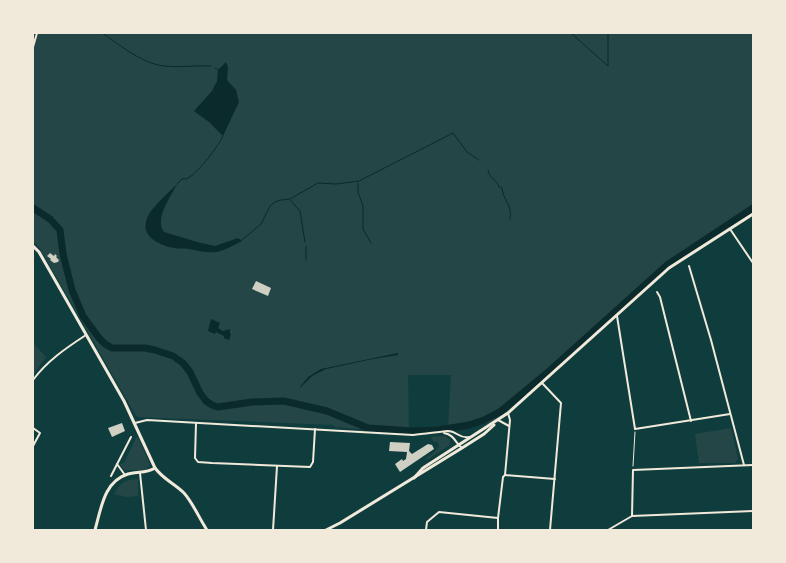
<svg xmlns="http://www.w3.org/2000/svg" width="786" height="563" font-family="'Exo 2',sans-serif">
<rect width="100%" height="100%" fill="#0f3d3e"/>
<g fill="#244646">
<polygon points="33,33 753,33 753,208 677,258 490,423 448,427 451,375 408,375 409,433 334,427 334,425 138,417 135,414 39,247 33,241"/>
<polygon points="33,343 46,357 33,375"/>
<polygon points="731,428 738,459 735,463 699,463 695,434"/>
<polygon points="443,436 447,437 450,440 450,445 427,460 426,458 432,454 439,447 438,442 434,442 431,437"/>
<polygon points="138,437 150,465 145,470 124,470 120,464 124,463 136,438"/>
<path d="M 138,479 L 138,496 L 127,497 L 114,494 C 121,482 124,480 138,479 Z"/>
</g>
<g fill="#0a2a2b">
<polygon points="226,62 228,67 227,80 236,90 239,102 223,136 209,122 194,111 212,91 217,81 218,70"/>
<path d="M 177,184 C 171,197 154,218 164,232 L 197,242 L 215,246 L 238,238 L 242,241 C 234,245 226,250 217,252 C 207,253 199,251 189,249 C 184,248 179,249 174,248 C 162,246 142,238 146,222 C 148,209 168,194 177,184 Z"/>
<polygon points="211,319 220,323 218,328 223,331 230,329 230,334 231,334 229,340 224,338 224,336 216,332 215,334 208,331"/>
<polygon points="398,353 398,355 373,359 326,369 312,376 300,388 300,387 308,377 321,369"/>
</g>
<g fill="none" stroke-linecap="round" stroke-linejoin="round">
<g stroke="#0a2a2b" stroke-width="1">
<path d="M 102,33 C 120,45 141,63 164,66 C 179,68 195,65 211,66"/>
<polyline points="571,33 608,66 608,33"/>
<polyline points="215,68 219,70"/>
<path d="M 488,170 C 489,178 497,180 499,187 L 502,188 C 503,201 513,205 510,219"/>
<polyline points="358,183 358,192 363,206 363,229 371,243"/>
<path d="M 177,184 L 182,179 C 184,179 187,179 188,178 C 198,173 219,145 223,136"/>
<polyline points="290,200 300,211 305,242"/>
<polyline points="242,240 261,224 270,206 275,202 281,200 290,199 318,183 336,184 359,181 453,133 467,152 479,160"/>
<polyline points="306,246 306,260"/>
</g>
<polyline stroke="#0a2a2b" stroke-width="7" points="33,208 50,219 60,230 63,254 72,290 83,316 99,338 105,344 112,348 145,348 155,350 173,356 183,363 190,372 200,393 206,401 212,405 218,407 252,402 284,401 327,411 368,428 413,431 438,430 469,425 484,420 501,411 547,373 667,265 753,208"/>
</g>
<g fill="#cfcfc3">
<polygon points="50,253 54,256 55,254 57,256 56,257 59,260 58,262 54,263 50,260 51,259 47,256"/>
<polygon points="256,281 271,288 268,296 252,289"/>
<polygon points="122,423 125,431 112,437 108,428"/>
<polygon points="390,442 410,443 409,451 412,454 428,444 432,445 434,449 400,472 395,464 402,459 403,461 406,459 407,452 389,451"/>
</g>
<g fill="none" stroke-linecap="round" stroke-linejoin="round">
<polyline stroke="#f1e9da" stroke-width="1" points="633,466 635,432"/>
<g stroke="#f1e9da" stroke-width="2">
<polyline points="33,47 37,33"/>
<polyline points="730,229 753,263"/>
<polyline points="689,266 711,340 744,465"/>
<polyline points="657,292 660,297 691,421"/>
<polyline points="617,316 635,429 730,414"/>
<path d="M 33,380 C 47,361 66,348 86,335"/>
<polyline points="542,383 561,403 550,530"/>
<polyline points="498,420 509,426"/>
<path d="M 135,423 L 147,420 L 413,435 C 425,434 437,432 448,431 C 457,431 459,439 469,437"/>
<polyline points="196,423 195,458 198,462 212,463 310,467 313,462 315,429"/>
<polyline points="33,428 40,433 33,446"/>
<path d="M 444,433 C 455,435 455,443 462,448"/>
<polyline points="117,464 125,475"/>
<polyline points="140,473 146,530"/>
<polyline points="505,475 555,479"/>
<polyline points="111,476 131,437"/>
<polyline points="632,516 633,470 753,465"/>
<polyline points="632,516 753,511"/>
<polyline points="273,530 277,466"/>
<polyline points="426,530 427,522 439,512 498,518"/>
<polyline points="498,530 498,518 503,477 505,475 510,420 508,413"/>
<polyline points="608,530 632,516"/>
</g>
<g stroke="#f1e9da" stroke-width="3">
<path d="M 33,246 L 39,252 L 124,401 L 155,468 C 163,479 175,484 184,493 C 193,503 199,518 207,530"/>
<path d="M 95,530 C 101,509 104,481 128,474 C 139,471 145,474 155,468"/>
</g>
<g stroke="#f1e9da" stroke-width="3">
<polyline points="414,478 423,468 508,413 669,268 753,214"/>
<polyline points="326,530 340,523 462,448 484,434 494,425"/>
</g>
</g>
<rect width="786" height="563" fill="none" stroke="#f1e9da" stroke-width="68"/>
</svg>
